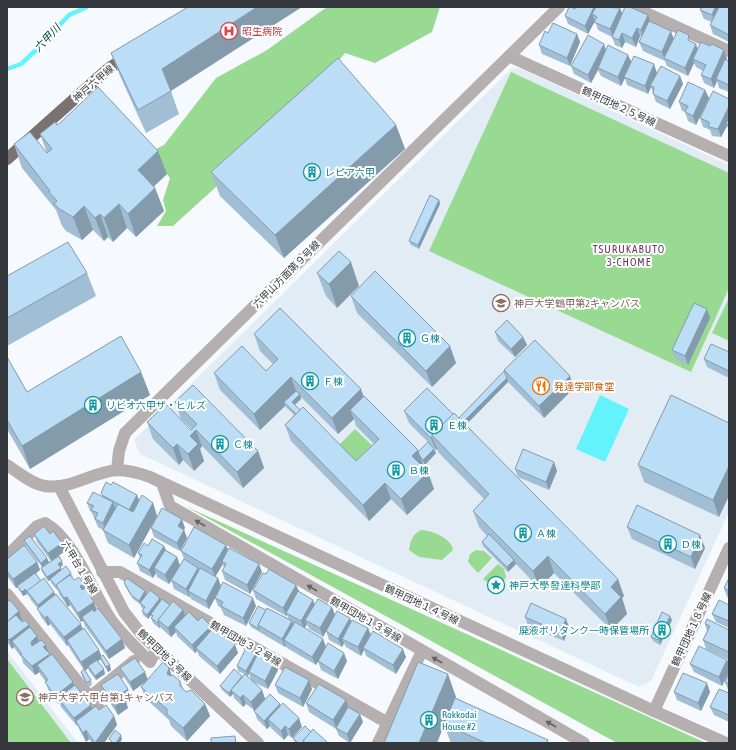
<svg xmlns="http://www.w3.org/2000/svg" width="736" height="750" font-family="'Asap Condensed','Noto Sans JP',sans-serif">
<rect width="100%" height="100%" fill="#f6fafe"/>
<g fill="#e2ecf4">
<polygon points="519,68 729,165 729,512 651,681 639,687 140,454 134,440 511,69"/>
<polygon points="7,651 78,743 7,743"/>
</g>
<g fill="#99da93">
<polygon points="327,7 440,7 432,32 375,63 345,53 305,102 249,157 173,226 157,226 166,211 163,200 170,178 159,164 152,151 164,145 216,78 267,50"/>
<polygon points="511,72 729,173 729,288 691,372 429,251"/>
<polygon points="729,298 729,341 712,333"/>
<polygon points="355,429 382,455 362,475 336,448"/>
<polygon points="185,506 706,743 617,743"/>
<path d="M 422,530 C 433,531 451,538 453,550 L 442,560 L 419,557 L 409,550 C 410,541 413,533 422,530 Z"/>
<polygon points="476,550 484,551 492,558 478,573 468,562 470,554"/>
<polygon points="498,564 504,569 506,577 502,583 494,587 483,579"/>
<polygon points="7,659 71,743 7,743"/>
</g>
<polygon fill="#63f3fd" points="600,395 629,409 605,462 576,449"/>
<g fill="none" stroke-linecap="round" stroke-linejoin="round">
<polyline stroke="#63f3fd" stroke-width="4.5" points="7,69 21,64 35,51 69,15 87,7"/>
<g stroke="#b5afaf" stroke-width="12">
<polyline points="633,7 729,51"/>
<polyline points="509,56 729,156"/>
<path d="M 7,465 C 18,472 31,484 45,486 C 70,490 92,472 117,470 C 129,470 139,473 150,477 L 654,711 L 726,743"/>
<polyline points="117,470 119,451 125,433 559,7"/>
<polyline points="162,483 170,506 584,743"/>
<polyline points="59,486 124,612 142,635 258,743"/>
<path d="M 7,556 L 37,526 L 45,523 C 76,541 92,593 112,621 C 123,636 138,649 150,662 L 157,649"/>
<polyline points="102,572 120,572 388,723"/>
<polyline points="7,594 98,707"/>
<polyline points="90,697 134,661"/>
<polyline points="654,711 729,548"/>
<polyline points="378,743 422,651"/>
</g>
<polyline stroke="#7c7171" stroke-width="12" points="7,159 108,69 129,55"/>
</g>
<g fill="#a2bed4" fill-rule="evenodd">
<polygon points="188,7 171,91 179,114 146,133 120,76 111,53"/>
<polygon points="575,7 619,7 622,13 648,15 650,22 674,38 691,41 698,48 710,46 724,50 727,59 726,60 728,61 729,60 729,92 719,88 717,81 714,88 704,83 701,75 703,71 696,67 694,63 688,76 667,66 665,61 643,51 639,42 642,37 640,36 636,47 625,42 622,48 615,45 612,37 598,30 595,21 588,34 568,24 565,16 575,9"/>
<polygon points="698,7 729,7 729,42 713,34 710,25 712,22 704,19 700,10 701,9"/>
<polygon points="548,33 577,34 580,42 570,66 542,54 539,45"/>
<polygon points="606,50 657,73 680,76 683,84 670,109 656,102 651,87 648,94 627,85 625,78 621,86 601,76 598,70 591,83 574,74 571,66"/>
<polygon points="709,98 696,125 688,121 685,112 682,111 679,102"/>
<polygon points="729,99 729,131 727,126 721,137 712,136 710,130 703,127 700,118"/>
<polygon points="57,125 167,174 154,186 155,188 164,211 136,237 127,228 113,242 108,237 104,241 93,230 82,240 66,231 62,226 56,210 22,168 14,144 47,153 40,134"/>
<polygon points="396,125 405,149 284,258 220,196 211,172"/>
<polygon points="439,200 440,204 419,249 411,245 409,241"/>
<polygon points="87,273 96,296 7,346 7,276"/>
<polygon points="317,273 359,286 337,308 326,296"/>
<polygon points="351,296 456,363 432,387 357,313"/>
<polygon points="710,318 688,365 675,359 672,350"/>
<polygon points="495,332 523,337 527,345 515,357 498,341"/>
<path d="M 254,334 L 363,397 L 418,450 L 418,452 L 434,449 L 436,453 L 425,465 L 422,462 L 424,467 L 423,468 L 434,489 L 407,515 L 391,499 L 369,521 L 291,441 L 285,425 L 294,415 L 285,406 L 260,430 L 220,390 L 214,373 L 266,371 L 273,364 L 260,351 ZM 301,397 L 338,434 L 354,419 L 356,426 L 374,444 L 356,461 L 295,405 L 301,399 Z"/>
<polygon points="729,352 729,378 707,367 704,359"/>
<polygon points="7,357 27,392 141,372 150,395 30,469 7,429"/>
<polygon points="504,371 574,388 544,418 508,382 466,424 624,596 622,598 627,614 611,630 554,573 539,588 516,564 508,572 483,546 482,542 487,536 479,527 473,511 484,499 438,452 437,449 436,450 409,423 404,411 453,414 459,418"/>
<polygon points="175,402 258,451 264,468 243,488 202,446 200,449 204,461 194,471 183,460 179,465 153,439 147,422 191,430 192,429 181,419"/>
<polygon points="729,423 719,517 644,482 638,465"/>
<polygon points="554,462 557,471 549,490 518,477 515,469"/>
<polygon points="101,493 137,495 139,500 153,503 157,516 134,558 108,543 103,530 98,527 92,513 90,511 87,503 103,497"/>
<polygon points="627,527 705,548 695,569 632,539"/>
<polygon points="151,528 185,528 184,530 187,538 180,551 154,537"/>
<polygon points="34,534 50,534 65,551 52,561 63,565 60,567 61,570 71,573 73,577 72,578 74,580 84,584 86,589 97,610 125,648 109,659 85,626 83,621 81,622 70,605 68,607 59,594 58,590 57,590 52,584 50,580 48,581 42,572 41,568 51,561 37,542"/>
<polygon points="24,540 49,562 42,567 25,545"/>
<polygon points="226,545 228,550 262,572 250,594 225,580 222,571 224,568 223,564 215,577 218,578 221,586 256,606 246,626 224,615 221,608 218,606 215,598 209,609 191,599 190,596 189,597 174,589 171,580 184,559 181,551"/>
<polygon points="148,546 164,546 166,550 177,557 180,566 169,584 157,577 156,573 153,578 140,571 137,563 140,558 138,553"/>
<polygon points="7,559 37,562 40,570 36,573 41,581 54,592 55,594 99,650 101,656 111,670 108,672 100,659 98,661 105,674 96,680 89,671 88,668 85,670 91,680 92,685 88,687 82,676 81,672 84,670 70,649 68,645 67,646 50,624 48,626 41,617 38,609 31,600 29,596 29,597 27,594 23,596 19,590 18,587 16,588 7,576"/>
<polygon points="729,578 729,598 727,597 724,588"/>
<polygon points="124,582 145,591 146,594 160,598 161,600 185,616 198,621 212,629 235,645 238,653 220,674 199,656 197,651 195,653 177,636 176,632 171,637 161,628 160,627 159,628 153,623 151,618 152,617 151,615 148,619 143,615 142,611 143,609 141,607 141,605 133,599 125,586"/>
<polygon points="253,590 299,592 313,600 314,605 332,607 335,615 368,628 371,635 406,657 396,674 366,656 364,650 361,656 346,647 344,643 342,647 329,640 326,631 323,637 309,629 307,624 305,628 323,639 326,647 347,661 338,679 321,670 318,661 316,665 287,648 286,646 285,647 251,627 249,623 266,610 289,620 287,615 286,616 256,599"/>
<polygon points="7,602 22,620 21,621 22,622 29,625 30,627 39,641 46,645 48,652 50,656 92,709 99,710 114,716 117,725 104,743 92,743 89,739 86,742 79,729 78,726 77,726 61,707 60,703 58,704 49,691 45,682 46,682 40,674 40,672 35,675 23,663 22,658 15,649 14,647 12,649 7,642"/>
<polygon points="729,605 729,628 716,622 712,614"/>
<polygon points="525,617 566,619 569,627 564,641 528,626"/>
<polygon points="672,620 660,645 653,641 651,637"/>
<polygon points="705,624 729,630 729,660 706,649 703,640 707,631"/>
<polygon points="257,656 275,661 278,670 268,689 253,682 262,690 265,698 280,704 281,706 302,727 292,738 288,735 284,740 271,728 270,726 267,729 257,719 254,710 246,704 243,707 234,698 233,694 230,697 222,690 220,686 242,676 243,677 251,680 249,673 248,676 238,671 237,666"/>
<polygon points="727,660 729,664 729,672 722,686 694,672 690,664"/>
<polygon points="120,668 147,679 169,668 172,676 180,681 183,688 186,692 205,704 210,716 187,741 171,726 169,720 146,699 141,687 145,682 133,691 124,677"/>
<polygon points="729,673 729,691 728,690 725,682"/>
<polygon points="101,685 128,689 131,698 126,702 128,708 118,715 104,694"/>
<polygon points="275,685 312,689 303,707 278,693"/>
<polygon points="674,692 710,692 701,711 677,700"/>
<polygon points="729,693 729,722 714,715 710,707"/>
<polygon points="456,697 456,698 549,743 451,743 444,725 437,743 384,743"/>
<polygon points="346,700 348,707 363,722 350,743 339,736 336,729 309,712 306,703"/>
<polygon points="311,732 328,743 295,743 293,738"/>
</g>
<g fill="#849bac">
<polygon points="257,7 302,7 171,91 162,69"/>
<polygon points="594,7 595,7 598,14 592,14 595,21 588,34 585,26"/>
<polygon points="715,7 721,7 715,23 712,15"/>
<polygon points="620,8 623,16 613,38 610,29"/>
<polygon points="648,15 651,23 644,38 641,30"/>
<polygon points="637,28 640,36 636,47 632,38"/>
<polygon points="671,31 674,40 664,58 665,61 662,52"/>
<polygon points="622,33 625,42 622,48 619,40"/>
<polygon points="577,34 580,42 570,66 567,58"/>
<polygon points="604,44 607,53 598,68 598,70 591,83 588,75"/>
<polygon points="696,44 699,53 693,59 694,63 688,76 685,68"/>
<polygon points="724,50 727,59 717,80 716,79 717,81 714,88 711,79"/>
<polygon points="628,55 632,63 624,77 625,78 621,86 618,77"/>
<polygon points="654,64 657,73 648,94 645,86"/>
<polygon points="680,76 683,84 670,109 667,101"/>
<polygon points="705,90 709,98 696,125 693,116"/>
<polygon points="729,106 729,121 726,124 727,126 721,137 718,129"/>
<polygon points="396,125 405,149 284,258 275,235"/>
<polygon points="158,151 167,174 147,193 138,170"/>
<polygon points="155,188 164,211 136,237 128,214"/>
<polygon points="439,200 440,204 419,249 418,245"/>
<polygon points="119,204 127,228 113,242 104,218"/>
<polygon points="84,206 93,230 82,240 73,217"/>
<polygon points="100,214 108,237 104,241 95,218"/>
<polygon points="351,262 359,286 337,308 329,284"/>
<polygon points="707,309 710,318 688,365 685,356"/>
<polygon points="523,337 527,345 515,357 511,349"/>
<polygon points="450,346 456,363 432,387 426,371"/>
<polygon points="141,372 150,395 30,469 22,446"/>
<polygon points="570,376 574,388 544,418 539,406"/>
<polygon points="291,377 297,394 284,402 285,406 260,430 254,414"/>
<polygon points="507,378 508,382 462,429 460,424"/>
<polygon points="361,389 367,406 350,410 354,419 338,434 332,418"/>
<polygon points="300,394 301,399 293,406 292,402"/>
<polygon points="196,430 202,446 200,449 204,461 194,471 188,454 190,436"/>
<polygon points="432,437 437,449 436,450 431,438"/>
<polygon points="177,444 183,460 179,465 173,448"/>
<polygon points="434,449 436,453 425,465 423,460"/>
<polygon points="418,450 424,467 418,473 412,456"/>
<polygon points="258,451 264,468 243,488 237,472"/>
<polygon points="554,462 557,471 549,490 546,482"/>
<polygon points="729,466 729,496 719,517 713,500"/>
<polygon points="428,472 434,489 407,515 401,499"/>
<polygon points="385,483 391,499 369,521 363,505"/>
<polygon points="137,495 140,504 132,518 129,510"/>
<polygon points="113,502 116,511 106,532 103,523"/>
<polygon points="153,503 157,516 134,558 129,545"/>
<polygon points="182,519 185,528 181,535 178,526"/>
<polygon points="184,530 187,538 180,551 177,543"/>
<polygon points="700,535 705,548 695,569 691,557"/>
<polygon points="62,543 65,551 51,561 48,553"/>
<polygon points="226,545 229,553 222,561 223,564 215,577 212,569"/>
<polygon points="164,546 167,554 154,568 156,573 153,578 149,570"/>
<polygon points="548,556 554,573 539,588 533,571"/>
<polygon points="177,557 180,566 169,584 165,575"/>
<polygon points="47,558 49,562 42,567 41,563"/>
<polygon points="514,560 516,564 508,572 507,567"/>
<polygon points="62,561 63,565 59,568 58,564"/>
<polygon points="37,562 40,570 18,587 17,586 18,587 16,588 13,579"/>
<polygon points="259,564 262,572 250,594 247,585"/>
<polygon points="61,568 62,572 48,581 47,577"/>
<polygon points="198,568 201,577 188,591 190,596 189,597 186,589"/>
<polygon points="218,578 221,587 209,609 206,601"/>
<polygon points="618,579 624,596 622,598 627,614 611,630 605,614 611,587"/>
<polygon points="84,584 87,593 83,595 80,586"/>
<polygon points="296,585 300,593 286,613 287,615 286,616 283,608"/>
<polygon points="25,589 27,594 23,596 22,592"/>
<polygon points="145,591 147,596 140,603 141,605 139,601"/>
<polygon points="54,592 58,600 41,613 38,605"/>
<polygon points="67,597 70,605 68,607 64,598"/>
<polygon points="160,598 162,602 148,619 147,615"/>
<polygon points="253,598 256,606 246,626 243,618"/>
<polygon points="313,600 316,608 305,620 307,624 304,629 301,621"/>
<polygon points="94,602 97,611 82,617 83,621 81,622 78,613"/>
<polygon points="332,607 335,615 323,637 320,628"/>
<polygon points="183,610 186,618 174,627 176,632 171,637 168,628"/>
<polygon points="19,611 22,620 11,629 8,621"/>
<polygon points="47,616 50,624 48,626 45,618"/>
<polygon points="670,616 672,620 660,645 659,640"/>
<polygon points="350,618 353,627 342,639 344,643 342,647 338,639"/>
<polygon points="566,619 569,627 564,641 560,632"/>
<polygon points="292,621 295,630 284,640 286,646 285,647 282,639"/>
<polygon points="159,622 160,627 159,628 158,623"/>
<polygon points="81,624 84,633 67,640 68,645 67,646 64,637"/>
<polygon points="29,625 32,633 12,641 14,647 12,649 9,640"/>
<polygon points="211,626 214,634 196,648 197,651 195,653 192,645"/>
<polygon points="368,628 371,636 363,648 364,650 361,656 358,647"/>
<polygon points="37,636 40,645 34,650 31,642"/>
<polygon points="122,639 125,648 109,659 106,651"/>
<polygon points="323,639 326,647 316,665 312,657"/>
<polygon points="46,645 49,654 43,647"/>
<polygon points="235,645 238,653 220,674 217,666"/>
<polygon points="403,649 406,657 396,674 393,665"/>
<polygon points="99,650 102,658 100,657 101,659 89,668 88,666 88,668 85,671 81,662"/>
<polygon points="256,653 257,657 249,672 249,673 248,676 246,671"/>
<polygon points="344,653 347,661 338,679 334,671"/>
<polygon points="50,654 53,663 37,665 40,672 35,675 32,666"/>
<polygon points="727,660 729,664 729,672 722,686 719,677"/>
<polygon points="275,661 278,670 268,689 265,681"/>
<polygon points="110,665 111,670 108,672 106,667"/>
<polygon points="169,668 173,680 167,674"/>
<polygon points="104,669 105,674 96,680 95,676"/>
<polygon points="145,672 148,680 133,691 130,682"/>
<polygon points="448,674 456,697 445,724 444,724 444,725 437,743 419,743"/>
<polygon points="309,680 312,689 303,707 300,698"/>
<polygon points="73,682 76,691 58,698 60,703 58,704 55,696"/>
<polygon points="707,683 710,692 701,711 698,703"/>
<polygon points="128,689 131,698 126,702 128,708 118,715 115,706 121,694"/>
<polygon points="231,690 233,694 230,697 229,693"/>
<polygon points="262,690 265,699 254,711 251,702"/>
<polygon points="243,695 246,704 243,707 240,698"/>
<polygon points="346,700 349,709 336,728 333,720"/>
<polygon points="205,704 210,716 187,741 183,728"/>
<polygon points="280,704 283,712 268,719 270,726 267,729 264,721"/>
<polygon points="91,705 94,714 76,721 77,726 74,718"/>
<polygon points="360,714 363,722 350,743 347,734"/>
<polygon points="114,716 117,725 104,743 95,743"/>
<polygon points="299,718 302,727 292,738 289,729"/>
<polygon points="285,726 288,735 284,740 281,731"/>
<polygon points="86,730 89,739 86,742 83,733"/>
<polygon points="121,735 122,739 120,743 116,743"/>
</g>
<g fill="#bcddf6" stroke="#849bac">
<polygon points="188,7 257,7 162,69 171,91 138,110 111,53"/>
<polygon points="569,7 571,7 575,9 575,7 594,7 585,26 565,16"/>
<polygon points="596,7 620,8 610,29 594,22 597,17 592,14"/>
<polygon points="625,7 630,7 648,15 641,30 637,28 632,38 622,33 619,40 612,37"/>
<polygon points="702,7 715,7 712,15 700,10"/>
<polygon points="719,7 729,7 729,35 710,25"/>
<polygon points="649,21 671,31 662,52 639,42"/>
<polygon points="553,23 577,34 567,58 539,45 545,31 548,33"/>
<polygon points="678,30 689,35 688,40 696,44 685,68 664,58"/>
<polygon points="588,35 604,44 588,75 571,66"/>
<polygon points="701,42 710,46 712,44 724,50 711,79 701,75 706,65 693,59"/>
<polygon points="608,45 628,55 618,77 598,68"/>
<polygon points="634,56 654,64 645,86 624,77"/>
<polygon points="338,58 396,125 275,235 211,172"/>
<polygon points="725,59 728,61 729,60 729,85 716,79"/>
<polygon points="661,66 680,76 667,101 653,94 654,87 650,86"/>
<polygon points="688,82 705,90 693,116 685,112 688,106 679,102"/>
<polygon points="98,87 158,151 138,170 155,188 128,214 119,204 104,218 100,214 95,218 84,206 73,217 58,208 54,203 57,201 49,192 50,191 14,144 30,132 47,153 52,149 40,134 55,122 57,125 60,123"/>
<polygon points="713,91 729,99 729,106 718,129 709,127 709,122 700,118"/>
<polygon points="729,117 729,125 726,124"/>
<polygon points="430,195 439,200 418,245 409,241"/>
<polygon points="68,242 87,273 7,318 7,276"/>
<polygon points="339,251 351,262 329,284 317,273"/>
<polygon points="375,271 450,346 426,371 351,296"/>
<polygon points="694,303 707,309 685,356 672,350"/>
<polygon points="280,308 361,389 332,418 291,377 254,414 214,373 242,346 266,371 278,359 254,334"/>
<polygon points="507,320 523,337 511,349 495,332"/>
<polygon points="121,336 141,372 22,446 7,420 7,357 27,392"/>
<polygon points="535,340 570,376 539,406 504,370"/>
<polygon points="711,344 729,352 729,371 704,359"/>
<polygon points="504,371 507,378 463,422 459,418"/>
<polygon points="193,385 258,451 237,472 196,430 190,436 198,444 188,454 177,444 173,448 147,422 166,404 191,430 197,424 175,402"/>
<polygon points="427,388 453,414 432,435 432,436 431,438 404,411"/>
<polygon points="296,391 300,394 292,402 300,410 296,414 284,402"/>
<polygon points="671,395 729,423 729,466 713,500 638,465"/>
<polygon points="364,396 418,450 412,456 428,472 401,499 385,483 363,505 285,425 303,407 356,461 379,439 350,410"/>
<polygon points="454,413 618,579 611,587 621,597 605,614 548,556 533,571 473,511 489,494 432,435"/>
<polygon points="428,442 434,449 423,460 421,458 418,452"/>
<polygon points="523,449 554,462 546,482 515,469"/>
<polygon points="106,482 111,485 113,482 137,495 129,510 102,495 101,493"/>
<polygon points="93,492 113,502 103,523 95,519 98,513 91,510 94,506 87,503"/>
<polygon points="142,495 153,503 129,545 103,530 118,504 133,512"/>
<polygon points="637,505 700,535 691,557 627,527"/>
<polygon points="162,508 182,519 178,526 184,530 177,543 151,528"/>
<polygon points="44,526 50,534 53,531 62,543 48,553 34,534"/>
<polygon points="194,527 226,545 212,569 181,551"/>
<polygon points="489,534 514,560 507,567 482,542"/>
<polygon points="30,536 47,558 41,563 24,540"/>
<polygon points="152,539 164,546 149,570 137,563 142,555 138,553 144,543 148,546"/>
<polygon points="24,545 37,562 13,579 7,571 7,559"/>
<polygon points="229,548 259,564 247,585 222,571 226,564 222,561"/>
<polygon points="165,550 177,557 165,575 154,568"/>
<polygon points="59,556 62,561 58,564 61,568 47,577 41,568"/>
<polygon points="184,559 198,568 186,589 171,580"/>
<polygon points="66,566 71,573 56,585 56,586 50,579"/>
<polygon points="200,568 218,578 206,601 188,591"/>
<polygon points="269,569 296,585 283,608 253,590 263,573 266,574"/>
<polygon points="35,573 41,581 27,592 25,589 22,592 17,586"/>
<polygon points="70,575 74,580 79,577 84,584 80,586 82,590 85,588 94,602 78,613 67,597 64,598 56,585"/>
<polygon points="44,578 54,592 38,605 27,591"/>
<polygon points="127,578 145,591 139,601 131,595 124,582"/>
<polygon points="729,578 729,591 724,588"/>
<polygon points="223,582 253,598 243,618 221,606 223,602 215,598"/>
<polygon points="150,590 160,598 147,615 142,611 145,607 140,603"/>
<polygon points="298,591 313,600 301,621 286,613"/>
<polygon points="56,594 81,624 64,637 47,616 45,618 37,609"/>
<polygon points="162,599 170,605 158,620 159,622 158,623 151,618 153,616 151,614"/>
<polygon points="318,599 332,607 320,628 305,620"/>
<polygon points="10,600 19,611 8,621 16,615 22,622 25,620 29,625 9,640 7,638 7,602"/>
<polygon points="719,600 729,605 729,621 712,614"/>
<polygon points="173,601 183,610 168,628 158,620"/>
<polygon points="531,603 566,619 560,632 525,617"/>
<polygon points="258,606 266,610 258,625 259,629 249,623"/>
<polygon points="98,608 122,639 106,651 82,617 93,609 94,612"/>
<polygon points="267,608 292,621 282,639 258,625"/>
<polygon points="337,611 350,618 338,639 326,631"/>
<polygon points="189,612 198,621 202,617 211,626 192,645 174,627"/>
<polygon points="662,612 670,616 659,640 651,637"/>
<polygon points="707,619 729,630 729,652 703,640 710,626 705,624"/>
<polygon points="352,620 368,628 358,647 342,639"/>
<polygon points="295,622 323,639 312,657 284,640"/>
<polygon points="30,627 37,636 31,642 32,646 41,640 46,645 43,647 50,654 32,666 20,654 22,654 12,641"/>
<polygon points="214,627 235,645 217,666 196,648"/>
<polygon points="84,628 99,650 81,662 67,640"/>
<polygon points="373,631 403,649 393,665 363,648"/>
<polygon points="328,643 344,653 334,671 318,661"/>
<polygon points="699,646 727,660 719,677 690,664"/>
<polygon points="246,648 256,653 246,671 237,666"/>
<polygon points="258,653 275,661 265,681 249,672"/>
<polygon points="52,654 73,682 55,696 45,682 48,680 37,665"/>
<polygon points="103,655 110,665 106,667 100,657"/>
<polygon points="135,658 145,672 130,682 120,668"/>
<polygon points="97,660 104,669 95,676 88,666"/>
<polygon points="163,662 169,668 167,674 171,676 173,675 180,681 180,686 186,692 191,690 205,704 183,728 167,714 167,709 141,687"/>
<polygon points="418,662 448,674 419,743 384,743"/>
<polygon points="285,667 309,680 300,698 275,685"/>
<polygon points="84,669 91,680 87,683 81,672"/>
<polygon points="234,669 242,676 229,693 220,686"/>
<polygon points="683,673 707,683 698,703 674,692"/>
<polygon points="729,673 729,684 725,682"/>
<polygon points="118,674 128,689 121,694 125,700 115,706 101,685"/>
<polygon points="245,674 262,690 251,702 243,695 240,698 231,690"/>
<polygon points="319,684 346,700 333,720 306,703"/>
<polygon points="75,685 91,705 74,718 58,698"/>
<polygon points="719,689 729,693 729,715 710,707"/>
<polygon points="270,694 280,704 264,721 254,711"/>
<polygon points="455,698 548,740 547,743 486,743 444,724"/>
<polygon points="283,703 299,718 289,729 285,726 281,731 268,719"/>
<polygon points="106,705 114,716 95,743 86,730 83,733 76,721 96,706 99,710"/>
<polygon points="348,707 360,714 347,734 336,728"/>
<polygon points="305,726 311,732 303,741 304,742 303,743 298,743 293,738"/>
<polygon points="313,729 328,743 306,743 303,741"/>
<polygon points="115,730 121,735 116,743 113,743 109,739"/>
<polygon points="235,736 236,743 211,743 211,738"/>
</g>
<defs><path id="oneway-solid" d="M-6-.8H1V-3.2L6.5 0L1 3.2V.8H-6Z"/></defs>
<g fill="#616264">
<use href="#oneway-solid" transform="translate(200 523) rotate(-150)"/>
<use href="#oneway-solid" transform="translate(312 588) rotate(-150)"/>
<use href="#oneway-solid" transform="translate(437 660) rotate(-150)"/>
<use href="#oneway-solid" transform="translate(551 724) rotate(-150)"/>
</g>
<defs>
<g id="hospital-ring" transform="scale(0.9)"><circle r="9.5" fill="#fff" stroke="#e0444e" stroke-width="1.5"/><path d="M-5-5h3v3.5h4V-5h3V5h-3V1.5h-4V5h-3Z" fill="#e0444e"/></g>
<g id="building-ring" transform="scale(0.9)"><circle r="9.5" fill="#fff" stroke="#0f9aa8" stroke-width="1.5"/><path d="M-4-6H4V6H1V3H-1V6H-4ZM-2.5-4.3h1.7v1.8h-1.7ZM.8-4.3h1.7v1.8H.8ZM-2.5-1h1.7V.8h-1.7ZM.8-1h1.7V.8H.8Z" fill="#0f9aa8"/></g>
<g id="university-ring" transform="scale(0.9)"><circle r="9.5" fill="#fff" stroke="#8d6e63" stroke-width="1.5"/><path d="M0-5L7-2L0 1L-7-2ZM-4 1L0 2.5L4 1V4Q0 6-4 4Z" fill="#8d6e63"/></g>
<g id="restaurant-ring" transform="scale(0.9)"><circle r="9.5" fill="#fff" stroke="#e8710a" stroke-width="1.5"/><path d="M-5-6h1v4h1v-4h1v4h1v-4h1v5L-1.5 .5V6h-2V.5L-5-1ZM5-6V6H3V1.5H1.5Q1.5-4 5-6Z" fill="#e8710a"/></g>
<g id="sight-ring" transform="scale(0.9)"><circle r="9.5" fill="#fff" stroke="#0f9aa8" stroke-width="1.5"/><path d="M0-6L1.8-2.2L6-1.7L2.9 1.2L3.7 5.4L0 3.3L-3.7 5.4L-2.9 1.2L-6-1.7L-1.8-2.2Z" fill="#0f9aa8"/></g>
</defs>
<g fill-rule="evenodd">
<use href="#hospital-ring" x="229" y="31"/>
<use href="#building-ring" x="312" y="172"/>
<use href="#university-ring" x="501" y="303"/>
<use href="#building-ring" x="407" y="338"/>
<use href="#building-ring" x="310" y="381"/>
<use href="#restaurant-ring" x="541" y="386"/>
<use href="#building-ring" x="93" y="405"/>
<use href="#building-ring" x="434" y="425"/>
<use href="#building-ring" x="220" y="444"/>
<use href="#building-ring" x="396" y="470"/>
<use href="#building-ring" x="523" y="533"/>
<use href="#building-ring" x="668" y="544"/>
<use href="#sight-ring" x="496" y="585"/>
<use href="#building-ring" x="662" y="630"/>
<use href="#university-ring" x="25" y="697"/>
<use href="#building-ring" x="429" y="720"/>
</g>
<g text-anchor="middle" stroke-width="4" stroke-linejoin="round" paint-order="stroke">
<g font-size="10" fill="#be3a42" stroke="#fff" text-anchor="start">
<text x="242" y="35">昭生病院</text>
</g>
<g font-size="10" fill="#34383c" stroke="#fff">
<text transform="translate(93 83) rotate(-41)" y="4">神戸六甲線</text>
<text transform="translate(619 106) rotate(25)" y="4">鶴甲団地２５号線</text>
<text transform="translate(286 274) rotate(-45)" y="4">六甲山方面第９号線</text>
<text transform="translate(80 567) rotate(59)" y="4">六甲台１号線</text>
<text transform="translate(422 604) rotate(25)" y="4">鶴甲団地１４号線</text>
<text transform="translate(366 619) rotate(30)" y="4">鶴甲団地１３号線</text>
<text transform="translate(691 629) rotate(-65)" y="4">鶴甲団地１８号線</text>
<text transform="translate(246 643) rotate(30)" y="4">鶴甲団地３２号線</text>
<text transform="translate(165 655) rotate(44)" y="4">鶴甲団地３号線</text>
</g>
<g font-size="10" fill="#0d838f" stroke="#fff" text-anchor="start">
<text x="325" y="176">レピア六甲</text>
<text x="420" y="342">Ｇ棟</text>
<text x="323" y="385">Ｆ棟</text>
<text x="106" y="409">リビオ六甲ザ・ヒルズ</text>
<text x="447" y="429">Ｅ棟</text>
<text x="233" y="448">Ｃ棟</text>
<text x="409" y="474">Ｂ棟</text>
<text x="536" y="537">Ａ棟</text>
<text x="681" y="548">Ｄ棟</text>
<text x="509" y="589">神戸大學 發達科學部</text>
<text x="649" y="634" text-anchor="end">廃液ポリタンク一時保管場所</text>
<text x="442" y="718">Rokkodai<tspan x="442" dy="12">House #2</tspan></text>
</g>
<g font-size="10" fill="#785e54" stroke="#fff" text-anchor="start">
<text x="514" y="307">神戸大学 鶴甲第2キャンパス</text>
<text x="38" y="701">神戸大学 六甲台第1キャンパス</text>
</g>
<g font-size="10" fill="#c56008" stroke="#fff" text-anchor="start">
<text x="554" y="390">発達学部食堂</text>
</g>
<g font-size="11" font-style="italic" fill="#064a4f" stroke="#fff">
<text transform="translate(47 38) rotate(-47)" y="4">六甲川</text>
</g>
<g font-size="11" letter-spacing="1" fill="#6a3565" stroke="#fff">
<text x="629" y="253">TSURUKABUTO<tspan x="629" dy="13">3-CHOME</tspan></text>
</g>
</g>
<rect width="736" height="750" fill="none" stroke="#34383c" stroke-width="16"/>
</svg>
